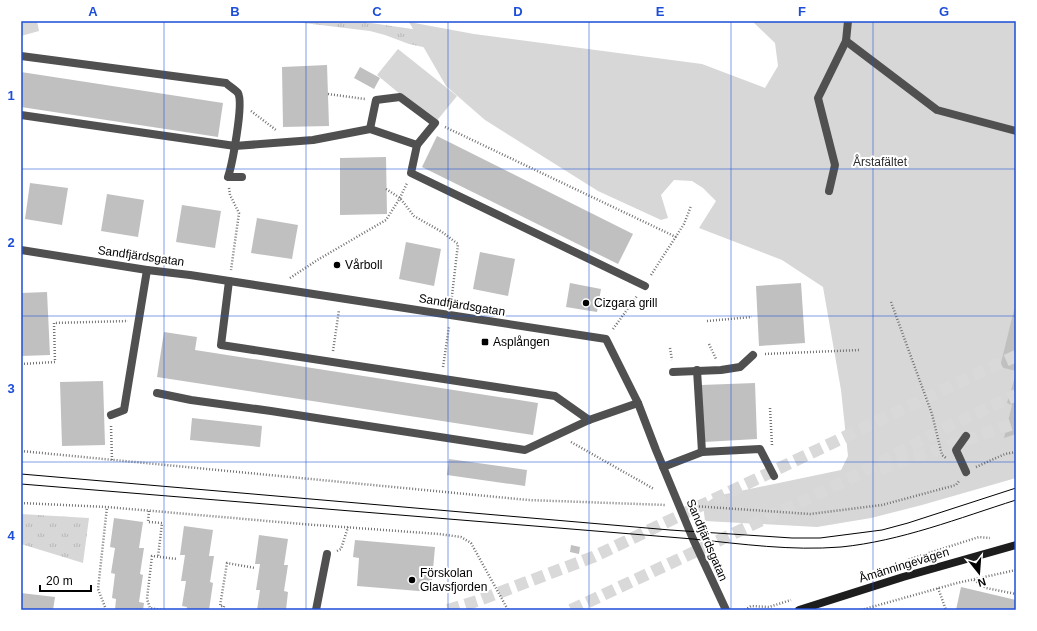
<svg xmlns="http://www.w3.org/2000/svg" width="1037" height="631" font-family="Helvetica,sans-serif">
<defs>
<pattern id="grass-tufts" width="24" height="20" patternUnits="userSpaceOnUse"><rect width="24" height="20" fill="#d7d7d7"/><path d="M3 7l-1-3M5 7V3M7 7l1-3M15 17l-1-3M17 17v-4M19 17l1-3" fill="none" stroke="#b7b7b7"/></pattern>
</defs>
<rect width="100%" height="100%" fill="#fff"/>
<g fill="url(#grass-tufts)">
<polygon points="287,21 357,21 447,34 479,59 409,44 385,35 370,31"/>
<polygon points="21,514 89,518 83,563 21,544"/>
</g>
<g fill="#d7d7d7">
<polygon points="21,21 37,21 39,31 21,36"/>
<polygon points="752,21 1016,21 1016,478 922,505 871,518 817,527 705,521 703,505 716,496 841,470 848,456 841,390 823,287 782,260 699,228 716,201 703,188 692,181 674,180 661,195 668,218 661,220 598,191 485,120 446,86 409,22 474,34 702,64 765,88 778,66 775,43"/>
<polygon points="398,49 457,96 435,123 377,75"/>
</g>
<g fill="#c0c0c0">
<polygon points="327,65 329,126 283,127 282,67"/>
<polygon points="360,67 380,78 374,89 354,78"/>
<polygon points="21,72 223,103 218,137 21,107"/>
<polygon points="437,136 633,234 618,264 422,167"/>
<polygon points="386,157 387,214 340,215 340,158"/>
<polygon points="30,183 68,188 62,225 25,219"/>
<polygon points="107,194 144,200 138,237 101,231"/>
<polygon points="182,205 221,211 215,248 176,242"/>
<polygon points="257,218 298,225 292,259 251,253"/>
<polygon points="406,242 441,249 434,286 399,279"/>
<polygon points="480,252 515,259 508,296 473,289"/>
<polygon points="570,283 601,289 597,312 566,307"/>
<polygon points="801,283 805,343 759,346 756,286"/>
<polygon points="47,292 50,355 21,356 21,293"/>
<polygon points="1015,306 1016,306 1016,371 1000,367"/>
<polygon points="164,332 197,337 195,350 538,403 533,435 157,377"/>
<polygon points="1016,374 1016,434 1004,438 1012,405 1007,403"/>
<polygon points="103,381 105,445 62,446 60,382"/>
<polygon points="755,383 757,439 704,442 701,385"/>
<polygon points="192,418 262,426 260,447 190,440"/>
<polygon points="449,459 527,470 525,486 447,475"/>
<polygon points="114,518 143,522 139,548 144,548 140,574 143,575 139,602 144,603 143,610 115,610 116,599 112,598 115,574 111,573 115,548 110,547"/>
<polygon points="184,526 213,530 209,556 214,556 210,582 213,583 209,610 186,610 187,607 182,606 186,581 181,581 185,555 180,555"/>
<polygon points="259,535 288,539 284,565 288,565 284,591 288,592 286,610 257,610 260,590 256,590 260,564 255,564"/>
<polygon points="355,540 435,547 431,592 357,586 359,558 353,557"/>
<polygon points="571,545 580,547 579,554 570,552"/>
<polygon points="961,587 1016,600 1016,610 956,610"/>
<polygon points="21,593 55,597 53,610 21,610"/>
</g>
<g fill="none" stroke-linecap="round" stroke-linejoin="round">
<g stroke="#d9d9d9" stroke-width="12" stroke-dasharray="12 6" stroke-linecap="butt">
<polyline points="880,469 1016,423"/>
<polyline points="448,610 477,601 593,557 987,369 1016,356"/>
<polyline points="571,610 845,481 951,425 1016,395"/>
</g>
<g stroke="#727272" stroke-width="2.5" stroke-dasharray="1 2" stroke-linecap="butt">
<polyline points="328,94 365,99"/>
<polyline points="251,111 276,130"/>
<polyline points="445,127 676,237"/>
<polyline points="229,188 230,195 239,213 231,270"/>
<polyline points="386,189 400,198 414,216 442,232 458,244 451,304"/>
<polyline points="651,275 684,224 691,206"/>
<polyline points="290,278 319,259 386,220 400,198 407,183"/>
<polyline points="891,302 932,414 942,455 946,458"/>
<polyline points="707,321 752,317"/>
<polyline points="613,329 637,296"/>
<polyline points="709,344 716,359"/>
<polyline points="670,348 672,360"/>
<polyline points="333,351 339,310"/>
<polyline points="765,354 859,350"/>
<polyline points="21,364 55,362 54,323 128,321"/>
<polyline points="443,367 449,327"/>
<polyline points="770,408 772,445"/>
<polyline points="111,426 112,460"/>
<polyline points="571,442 654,489"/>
<polyline points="21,451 528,500 666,505"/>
<polyline points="976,467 1005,454 1016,452"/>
<polyline points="21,503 107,507 302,524 439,534 461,537 471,543 508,610"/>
<polyline points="693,506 810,514 882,505 956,485 959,481"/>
<polyline points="149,511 148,522 162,523 158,557"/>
<polyline points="337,551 341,549 348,527"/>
<polyline points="904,563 910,559 979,537 990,538"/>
<polyline points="974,580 986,588 1016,594"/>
<polyline points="938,588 946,610"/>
<polyline points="105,607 98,589 107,507"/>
<polyline points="161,610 150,608 147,599 152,556 177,559"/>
<polyline points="223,610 224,606 220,606 227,563 255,568"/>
<polyline points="745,610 751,606 769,607 791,600"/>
<polyline points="861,610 957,583 1016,570"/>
</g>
<g stroke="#505050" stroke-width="8">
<polyline points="848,21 846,41 937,110 1016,131"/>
<path d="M 21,56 L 226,83 C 229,86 236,90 238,93 C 244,103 232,165 228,177 L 242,177"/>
<polyline points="21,115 235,146 313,140 370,129 417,145 411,173 645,286"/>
<polyline points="370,129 376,100 400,97 435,123 417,145"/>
<polyline points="829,191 835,165 818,98 846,41"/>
<polyline points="229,281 221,345 555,396 589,420"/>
<polyline points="697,370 702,452"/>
<polyline points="673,372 721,370 740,367 753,355"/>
<polyline points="157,393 191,400 271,411 525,450 589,420 638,403"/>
<polyline points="111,415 124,410 147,270"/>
<polyline points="966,436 956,450 966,472"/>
<polyline points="663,467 702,452 760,449 774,476"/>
</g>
<g stroke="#505050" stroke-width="8">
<polyline points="21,250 147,270 190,275 606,339 638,403 656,450 693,539 726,610"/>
<polyline points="316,610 327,554"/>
</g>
<polyline stroke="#1d1d1d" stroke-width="8" points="799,610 903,577 1016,545"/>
<g stroke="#000" stroke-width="1">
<polyline points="21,474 670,530 792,538 820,538 882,530 908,523 1016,488"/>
<path d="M 21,484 L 693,539 C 742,544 791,551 841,547 C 901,541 959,518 1016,500"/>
</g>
</g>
<path fill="none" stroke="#1d4ed8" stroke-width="1" stroke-opacity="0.55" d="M 164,21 L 164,610M 306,21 L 306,610M 448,21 L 448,610M 589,21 L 589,610M 731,21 L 731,610M 873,21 L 873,610M 21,169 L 1016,169M 21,316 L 1016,316M 21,462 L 1016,462"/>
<g fill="#000" stroke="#fff" stroke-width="1.5">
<circle cx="337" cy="265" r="4"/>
<circle cx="586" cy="303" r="4"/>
<rect x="481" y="338" width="8" height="8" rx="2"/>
<circle cx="412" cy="580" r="4"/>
</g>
<g text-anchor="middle" stroke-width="4" stroke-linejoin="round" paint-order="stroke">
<g font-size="12" fill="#2e2e2e" stroke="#fff">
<text x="880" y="166">Årstafältet</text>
</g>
<g font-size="12" fill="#000" stroke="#fff">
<text transform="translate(141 256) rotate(8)" y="4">Sandfjärdsgatan</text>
<text transform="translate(462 305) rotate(9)" y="4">Sandfjärdsgatan</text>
<text transform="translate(707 540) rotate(67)" y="4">Sandfjärdsgatan</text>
<text transform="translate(904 565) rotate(-17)" y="4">Åmänningevägen</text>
</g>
<g font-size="12" fill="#000" stroke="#fff" text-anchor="start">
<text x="345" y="269">Vårboll</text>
<text x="594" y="307">Cizgara grill</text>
<text x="493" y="346">Asplången</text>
<text x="420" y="577">Förskolan<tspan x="420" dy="14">Glavsfjorden</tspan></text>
</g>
</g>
<rect width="1037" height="631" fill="none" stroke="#ffffff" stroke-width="44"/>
<g transform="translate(979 573) rotate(163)" stroke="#ffffff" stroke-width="3" paint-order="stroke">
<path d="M0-3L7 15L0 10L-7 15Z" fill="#000000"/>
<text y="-6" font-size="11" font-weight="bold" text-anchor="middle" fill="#000000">N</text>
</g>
<path d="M40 585v6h51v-6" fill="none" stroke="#000000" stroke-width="2"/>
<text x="46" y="585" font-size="12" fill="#000000" stroke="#ffffff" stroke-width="3" paint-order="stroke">20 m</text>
<rect x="22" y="22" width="993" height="587" fill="none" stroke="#1d4ed8" stroke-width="1.5"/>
<g font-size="13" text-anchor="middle" font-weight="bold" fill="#1d4ed8">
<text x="93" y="16">A</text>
<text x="235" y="16">B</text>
<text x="377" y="16">C</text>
<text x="518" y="16">D</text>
<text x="660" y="16">E</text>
<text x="802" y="16">F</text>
<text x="944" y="16">G</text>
<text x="11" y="100">1</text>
<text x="11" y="247">2</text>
<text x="11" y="393">3</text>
<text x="11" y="540">4</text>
</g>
</svg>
